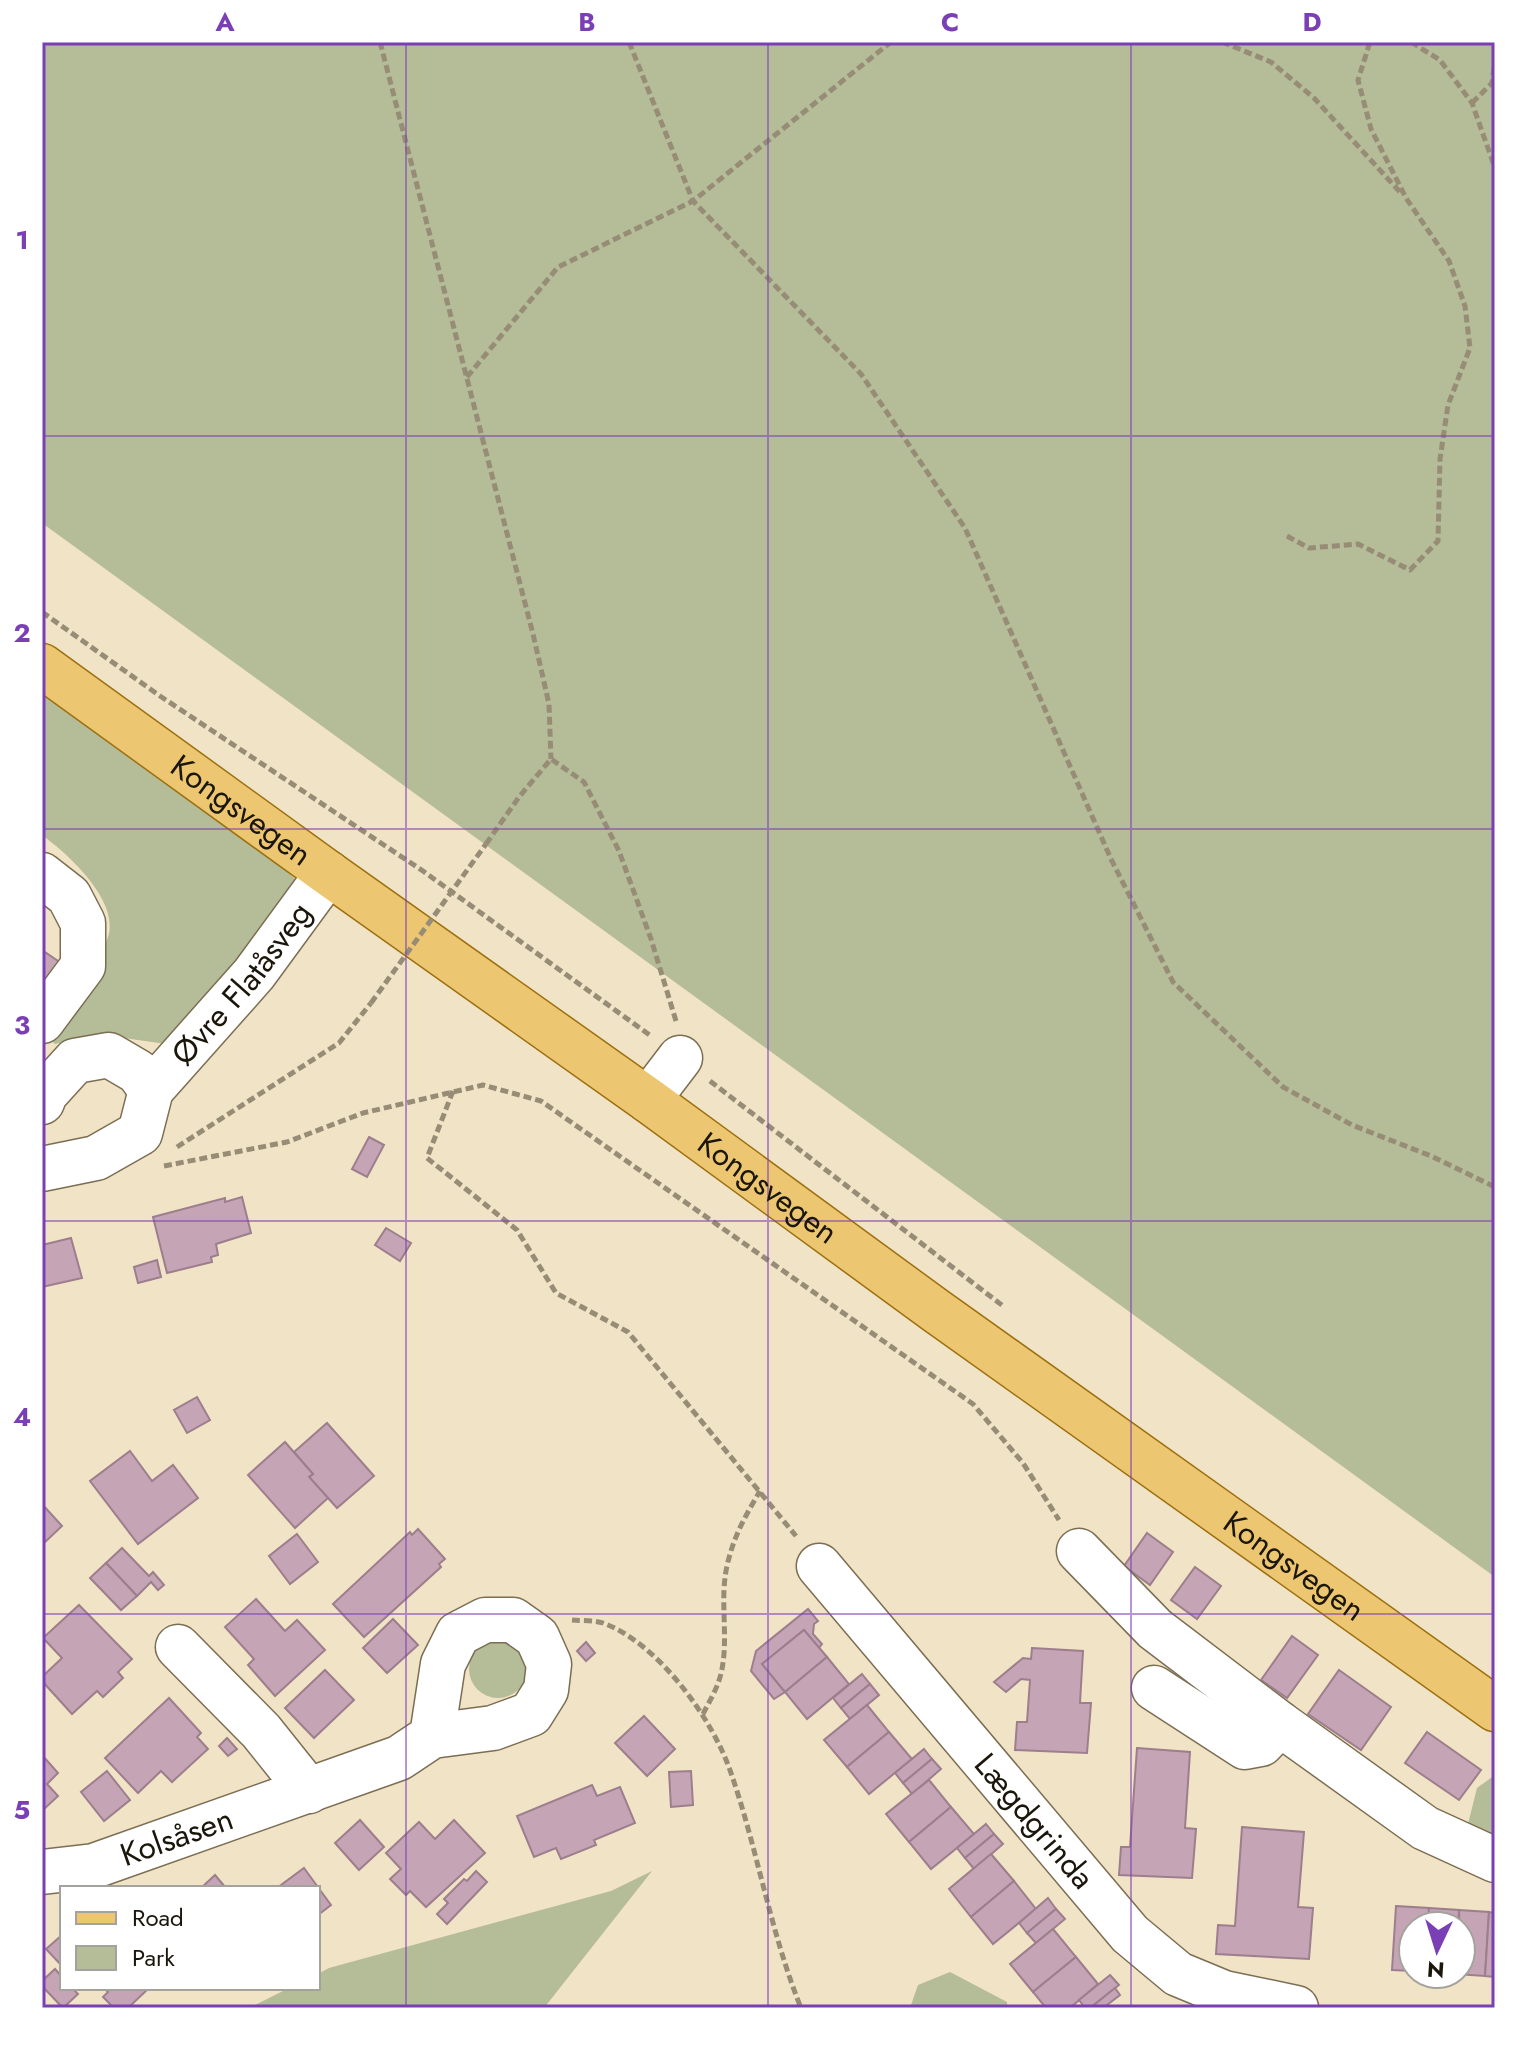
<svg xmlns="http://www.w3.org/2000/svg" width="1537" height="2050" font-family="Jost,sans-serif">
<rect width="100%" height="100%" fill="#f1e3c5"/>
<g fill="#b4bc98">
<polygon points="42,42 1495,42 1495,1577 42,523"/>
<path d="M 42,693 L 116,748 L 259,846 L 296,880 L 266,939 L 166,1044 L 96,1034 L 55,1044 L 48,1037 C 69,1006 96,973 108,937 C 120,901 68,854 42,835 Z"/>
<circle cx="498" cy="1669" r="29"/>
<polygon points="1495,1775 1495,1841 1468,1824 1477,1788"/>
<polygon points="652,1871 544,2008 249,2008 289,1988 318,1988 318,1974 329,1968 611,1891"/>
<polygon points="950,1972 1007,2002 1007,2008 910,2008 918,1985"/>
</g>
<g fill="#c5a5b5" stroke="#9c7e8d" stroke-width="2">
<polygon points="42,950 61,963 42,990"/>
<polygon points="369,1137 384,1145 367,1177 352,1169"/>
<polygon points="242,1197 251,1233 216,1244 218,1255 211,1257 212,1262 167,1273 153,1217 225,1198 225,1202"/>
<polygon points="386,1228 411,1243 400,1261 375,1245"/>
<polygon points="71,1238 82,1278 42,1287 42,1245"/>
<polygon points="157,1260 161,1277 138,1283 134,1267"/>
<polygon points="197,1397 210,1420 187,1433 174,1410"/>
<polygon points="327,1423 374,1476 337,1508 309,1477 313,1474 294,1452"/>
<polygon points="285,1442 313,1474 309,1477 328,1498 295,1528 248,1475"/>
<polygon points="130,1451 152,1481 173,1465 198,1498 138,1544 90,1481"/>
<polygon points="42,1504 62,1526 42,1545"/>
<polygon points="418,1529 445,1559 439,1564 441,1567 364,1637 333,1604 410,1532 412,1535"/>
<polygon points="1147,1533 1173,1552 1150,1585 1124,1566"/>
<polygon points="297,1534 318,1562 290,1584 269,1556"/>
<polygon points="122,1548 149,1576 153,1572 164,1585 158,1590 151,1582 137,1596 106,1563"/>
<polygon points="106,1563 137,1596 121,1610 90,1578"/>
<polygon points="1195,1567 1221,1586 1197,1619 1171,1600"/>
<polygon points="256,1599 285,1631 297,1620 325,1650 275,1696 248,1665 254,1659 225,1627"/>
<polygon points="79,1605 132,1659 118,1672 123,1678 103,1697 97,1691 72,1714 42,1681 42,1677 62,1658 43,1638"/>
<polygon points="808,1609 818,1621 814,1624 813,1634 822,1644 819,1648 804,1630 762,1664 785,1692 774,1699 751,1671 756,1651"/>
<polygon points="393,1619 418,1645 387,1673 363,1648"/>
<polygon points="804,1630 827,1657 785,1692 762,1664"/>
<polygon points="1292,1636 1318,1655 1287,1698 1261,1680"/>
<polygon points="586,1642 595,1653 586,1661 577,1651"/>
<polygon points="1032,1648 1083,1651 1080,1703 1091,1703 1087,1753 1015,1750 1017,1722 1027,1722 1030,1680 1021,1679 1006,1692 994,1682 1023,1658 1031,1659"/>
<polygon points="827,1657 849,1684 807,1719 785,1692"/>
<polygon points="325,1670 354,1700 314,1738 285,1708"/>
<polygon points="1339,1670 1391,1707 1361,1750 1308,1714"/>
<polygon points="862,1674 870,1684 841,1708 833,1698"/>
<polygon points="870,1684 879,1695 850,1719 841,1708"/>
<polygon points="169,1698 201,1733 197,1737 208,1749 172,1782 161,1771 138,1793 105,1758"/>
<polygon points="867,1705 889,1732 847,1767 824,1740"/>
<polygon points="644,1716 675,1749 647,1776 615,1743"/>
<polygon points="889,1732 912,1759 869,1794 847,1767"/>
<polygon points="1427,1732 1481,1770 1459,1800 1405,1763"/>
<polygon points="227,1738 237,1749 228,1756 219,1746"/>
<polygon points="1137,1748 1190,1752 1185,1828 1196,1829 1192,1878 1119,1875 1121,1847 1130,1847"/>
<polygon points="924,1749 932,1759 903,1783 895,1773"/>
<polygon points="42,1755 58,1773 47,1784 58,1796 42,1811"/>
<polygon points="932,1759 941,1769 912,1794 903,1783"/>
<polygon points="107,1771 130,1800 104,1821 81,1792"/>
<polygon points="691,1771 693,1805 671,1807 669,1772"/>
<polygon points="929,1780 951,1807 909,1842 886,1814"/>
<polygon points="592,1785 597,1796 620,1787 635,1823 594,1840 596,1845 561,1859 556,1848 534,1857 517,1816"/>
<polygon points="951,1807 974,1834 931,1869 909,1842"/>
<polygon points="360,1820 384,1847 359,1870 335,1843"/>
<polygon points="454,1820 485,1853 426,1907 410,1891 406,1895 390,1879 401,1869 386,1853 419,1822 435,1839"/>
<polygon points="986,1824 994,1834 965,1858 957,1848"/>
<polygon points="1242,1827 1304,1832 1298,1907 1313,1908 1309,1959 1216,1954 1218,1925 1235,1926"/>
<polygon points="994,1834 1003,1844 974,1869 965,1858"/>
<polygon points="991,1854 1014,1881 971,1917 949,1889"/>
<polygon points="304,1868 331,1905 318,1915 318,1888 277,1888"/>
<polygon points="476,1871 487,1882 447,1924 437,1914 448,1903 444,1899 464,1879 467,1881"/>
<polygon points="215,1875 226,1888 201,1888"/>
<polygon points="1014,1881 1036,1909 993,1944 971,1917"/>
<polygon points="1048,1898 1056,1909 1027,1933 1019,1923"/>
<polygon points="1396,1906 1429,1908 1428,1926 1413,1926 1413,1971 1392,1970"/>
<polygon points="1429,1908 1459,1910 1458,1926 1428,1926"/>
<polygon points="1056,1909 1065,1919 1036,1943 1027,1933"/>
<polygon points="1459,1910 1489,1912 1485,1976 1455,1974 1461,1974"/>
<polygon points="1489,1912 1495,1913 1495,1977 1485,1976"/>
<polygon points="1053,1929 1076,1957 1033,1992 1010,1964"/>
<polygon points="62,1935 62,1966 46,1949"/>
<polygon points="1076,1957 1098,1984 1070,2008 1046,2008 1033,1992"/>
<polygon points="55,1969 62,1977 62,1988 72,1988 78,1994 63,2008 42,1986 42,1981"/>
<polygon points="1110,1975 1119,1985 1090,2008 1085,2008 1079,2000"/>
<polygon points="104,1988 149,1988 128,2008 114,2008 103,1997 108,1992"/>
<polygon points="1115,1988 1120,1995 1103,2008 1096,2008 1094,2005"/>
</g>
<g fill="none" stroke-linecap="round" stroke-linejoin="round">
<g stroke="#7b6e53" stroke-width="47">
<g id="minor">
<polyline points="42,875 69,896 83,923 83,966 42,1021"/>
<polyline points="648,1100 680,1058"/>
<polyline points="42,1102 45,1094 75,1061 109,1055 138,1072 151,1090"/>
<path id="s1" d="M 42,1169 L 96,1158 L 140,1133 L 151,1090 L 254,974 L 328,873"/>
<polyline points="1079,1551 1155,1629 1280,1724 1425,1828 1495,1860"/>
<path id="s2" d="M 819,1566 L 1130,1934 L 1178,1974 L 1224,1993 L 1296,2008"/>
<polyline points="178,1647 261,1731 309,1791"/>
<polyline points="1154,1688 1245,1747 1261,1744 1280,1724"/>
<path id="s3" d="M 42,1872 L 94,1866 L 399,1758 L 432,1736 L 493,1728 L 531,1714 L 546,1690 L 549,1664 L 537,1637 L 513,1620 L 485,1620 L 458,1634 L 443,1664 L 432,1736"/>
</g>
</g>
<g stroke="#9c7010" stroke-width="47">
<g id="major">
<path id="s4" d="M 42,666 L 328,873 L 648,1100 L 935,1310 L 1495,1709"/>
</g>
</g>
<g stroke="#978d77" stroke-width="5" stroke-dasharray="8 4" stroke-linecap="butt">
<polyline points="380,42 533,634 549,704 551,759"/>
<polyline points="629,42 693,201 861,374 965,528 1111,859 1173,982 1283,1087 1352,1125 1431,1156 1495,1187"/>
<polyline points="1222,42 1271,62 1314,98 1400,192"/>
<polyline points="1411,42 1440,60 1472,103 1495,168"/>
<polyline points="1472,103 1492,83 1495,61"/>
<polyline points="467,377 558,267 693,201 891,42"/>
<polyline points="1287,536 1309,548 1358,544 1410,570 1438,541 1440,459 1448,405 1470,348 1465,306 1449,261 1406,198 1371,129 1358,80 1370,42"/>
<polyline points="42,612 160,696 423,871 651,1036"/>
<polyline points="486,844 519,797 551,759 584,782 619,851 651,939 676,1021"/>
<polyline points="710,1081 1003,1306"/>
<polyline points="453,1091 427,1158 517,1230 556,1293 628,1332 796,1536"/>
<polyline points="177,1147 339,1043 371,1003"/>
<polyline points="164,1166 287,1142 363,1113 483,1085 541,1101 973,1404 1023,1463 1059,1520"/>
<path d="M 572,1620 C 582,1621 594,1620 603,1623 C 658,1643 713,1719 731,1773 C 758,1851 770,1931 801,2008"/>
<path d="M 703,1714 C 710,1700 719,1686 722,1669 C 729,1633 718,1595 729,1558 C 735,1534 747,1513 760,1491"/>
</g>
<use href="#minor" stroke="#fff" stroke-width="44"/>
<use href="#major" stroke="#edc671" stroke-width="44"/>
<polyline stroke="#978d77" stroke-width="5" stroke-dasharray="8 4" stroke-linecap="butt" points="371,1003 486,844"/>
</g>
<path fill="none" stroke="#7b3fb5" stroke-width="2" stroke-opacity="0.55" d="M 406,42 L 406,2008M 768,42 L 768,2008M 1131,42 L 1131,2008M 42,436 L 1495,436M 42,829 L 1495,829M 42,1221 L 1495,1221M 42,1614 L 1495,1614"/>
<g text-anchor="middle" stroke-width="7" stroke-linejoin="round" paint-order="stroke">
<g font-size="32" fill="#1b160b" stroke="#fff">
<text dy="11" stroke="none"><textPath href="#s4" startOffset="246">Kongsvegen</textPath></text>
<text dy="11" stroke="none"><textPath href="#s1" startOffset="290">Øvre Flatåsveg</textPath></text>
<text dy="11" stroke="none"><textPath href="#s4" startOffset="894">Kongsvegen</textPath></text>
<text dy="11" stroke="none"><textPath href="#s4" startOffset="1542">Kongsvegen</textPath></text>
<text dy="11" stroke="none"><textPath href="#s2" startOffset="334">Lægdgrinda</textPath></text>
<text dy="11" stroke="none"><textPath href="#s3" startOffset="140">Kolsåsen</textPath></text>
</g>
</g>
<rect width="1537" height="2050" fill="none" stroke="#ffffff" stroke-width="88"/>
<rect x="60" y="1886" width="260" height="104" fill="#ffffff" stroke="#a4a29d" stroke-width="2"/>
<rect x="76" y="1912" width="40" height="12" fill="#edc671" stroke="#a4a29d" stroke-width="2"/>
<text x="132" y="1926" font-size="24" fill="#1b160b">Road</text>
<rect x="76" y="1946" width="40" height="24" fill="#b4bc98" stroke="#a4a29d" stroke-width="2"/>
<text x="132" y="1966" font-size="24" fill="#1b160b">Park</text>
<g transform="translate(1437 1950) rotate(184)"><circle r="38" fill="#ffffff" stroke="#a4a29d" stroke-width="2"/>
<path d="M0-6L14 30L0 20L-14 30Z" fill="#7b3fb5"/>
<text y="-12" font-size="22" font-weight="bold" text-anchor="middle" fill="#1b160b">N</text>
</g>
<rect x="44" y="44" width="1449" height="1962" fill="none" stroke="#7b3fb5" stroke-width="3"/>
<g font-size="26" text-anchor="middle" font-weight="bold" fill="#7b3fb5">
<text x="225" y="31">A</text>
<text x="587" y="31">B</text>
<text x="950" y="31">C</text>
<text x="1312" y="31">D</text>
<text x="22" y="249">1</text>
<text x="22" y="642">2</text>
<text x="22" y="1034">3</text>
<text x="22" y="1426">4</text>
<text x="22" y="1819">5</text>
</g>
</svg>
